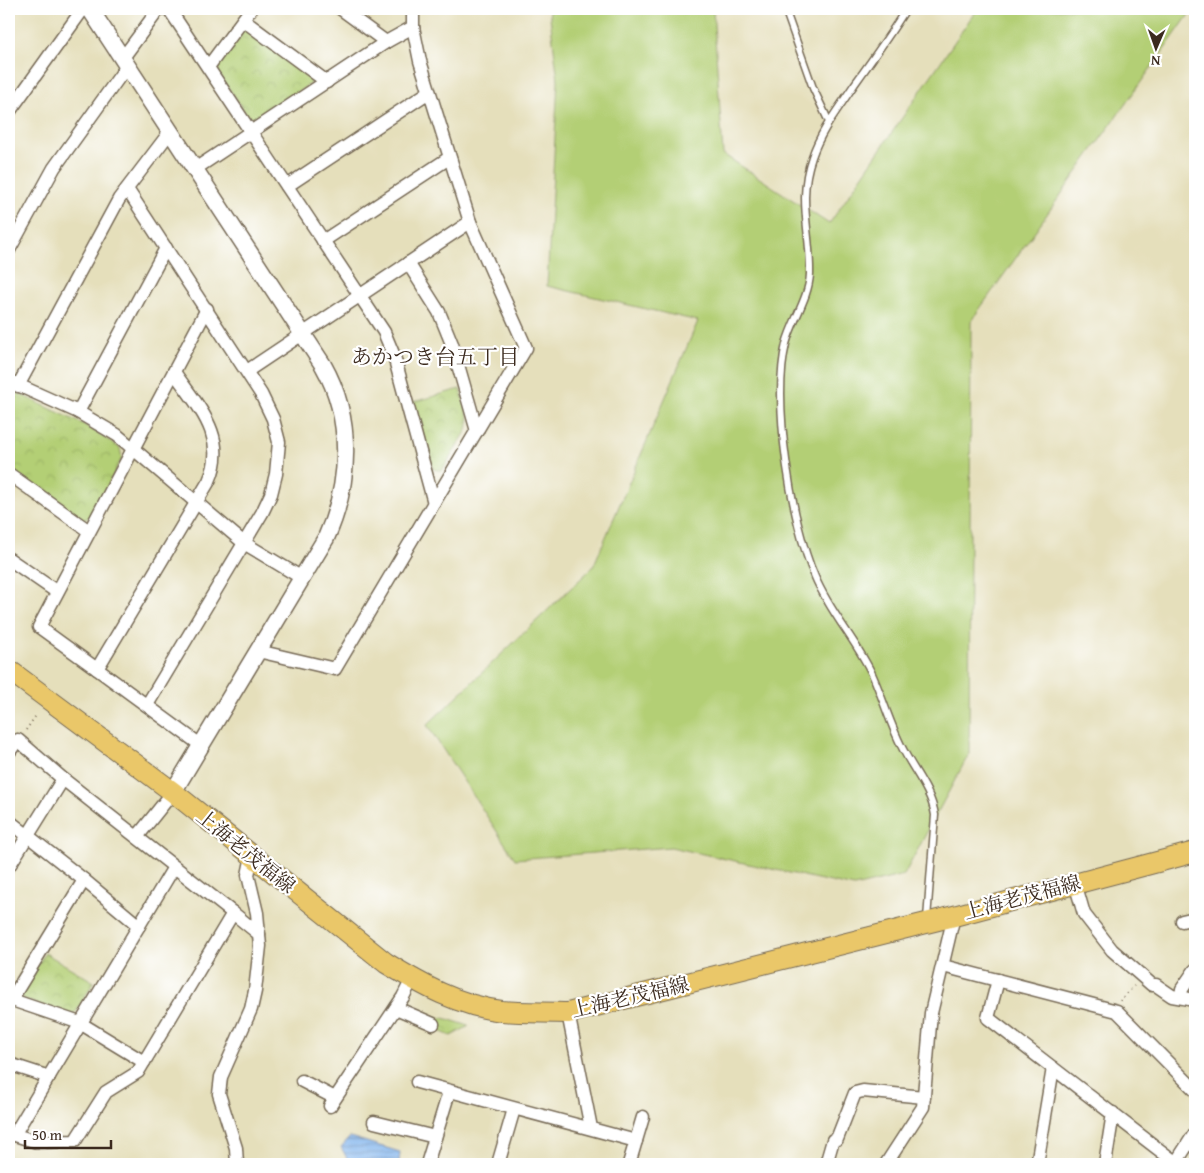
<svg xmlns="http://www.w3.org/2000/svg" width="1204" height="1173" font-family="'Gentium Book Plus','Noto Serif JP',serif">
<defs>
<pattern id="park-crowns" width="20" height="18" patternUnits="userSpaceOnUse" patternTransform="scale(1.25)"><rect width="20" height="18" fill="#b3cf75"/><path d="M2 6a3 3 0 1 1 6 0M12 15a3 3 0 1 1 6 0" fill="none" stroke="#9bb265"/></pattern>
<pattern id="water-rules" width="6" height="5" patternUnits="userSpaceOnUse" patternTransform="scale(1.25)"><rect width="6" height="5" fill="#7eb2ec"/><path d="M0 2.5h6" fill="none" stroke="#6891bf"/></pattern>
</defs>
<rect width="100%" height="100%" fill="#fff"/>
<filter id="ink" filterUnits="userSpaceOnUse"><feTurbulence type="fractalNoise" baseFrequency=".02" numOctaves="2"/><feDisplacementMap in="SourceGraphic" scale="10" xChannelSelector="R" yChannelSelector="G"/><feConvolveMatrix kernelMatrix="1 2 1 2 8 2 1 2 1" color-interpolation-filters="sRGB"/></filter>
<filter id="wash" filterUnits="userSpaceOnUse"><feTurbulence type="fractalNoise" baseFrequency=".0096" numOctaves="4" result="noise"/><feDisplacementMap in="SourceGraphic" scale="20" xChannelSelector="R" yChannelSelector="G"/><feGaussianBlur stdDeviation="1.12" result="paint"/><feColorMatrix in="noise" values="0 0 0 0 0 0 0 0 0 0 0 0 0 0 0 0 0 1.4 0 .05"/><feComposite in="paint" operator="in"/></filter>
<g filter="url(#wash)">
<rect width="100%" height="100%" fill="#e5dfbb"/>
<polygon fill="#b3cf75" stroke="#777c4a" points="549,9 713,9 723,154 829,224 977,9 1193,9 971,321 969,754 904,875 854,887 671,847 515,859 427,725 593,567 698,321 547,286 558,80"/>
<g fill="url(#park-crowns)" stroke="#777c4a">
<polygon points="239,30 249,30 310,76 310,84 257,118 248,116 218,73 219,59"/>
<polygon points="460,389 469,418 467,430 442,471 433,469 413,402"/>
<polygon points="15,392 83,424 120,448 122,458 91,517 82,520 9,468 9,404"/>
<polygon points="45,953 94,982 76,1012 68,1015 23,999 21,992"/>
<polygon points="436,1018 444,1018 469,1026 451,1036 434,1029"/>
</g>
<polygon fill="url(#water-rules)" stroke="#5c6e85" points="350,1137 400,1152 399,1164 350,1164 341,1147"/>
</g>
<g filter="url(#ink)">
<g fill="none" stroke-linecap="round" stroke-linejoin="round">
<g stroke="#766955" stroke-width="9">
<g id="service">
<polyline points="785,9 813,88 829,122"/>
<path d="M 906,9 C 890,35 872,60 854,85 C 839,108 821,130 812,157 C 797,199 811,232 810,274 C 809,298 792,321 786,344 C 772,402 791,523 815,577 C 830,613 857,641 873,676 C 884,701 891,728 905,753 C 916,774 931,791 935,815 L 927,919"/>
</g>
</g>
<g stroke="#766955" stroke-width="15">
<g id="minor">
<polyline points="169,9 384,332 394,356 434,503"/>
<polyline points="341,9 386,42"/>
<polyline points="243,20 327,82"/>
<polyline points="122,59 159,9"/>
<polyline points="208,67 251,9"/>
<polyline points="9,112 83,9"/>
<polyline points="195,169 386,42 413,27"/>
<polyline points="287,186 429,92"/>
<polyline points="127,189 261,394 273,419 279,442 276,474 271,494 262,513 147,705"/>
<polyline points="323,241 449,158"/>
<polyline points="9,250 54,168 127,66"/>
<polyline points="408,263 439,312 452,344 477,431"/>
<polyline points="247,371 470,222"/>
<path d="M 174,372 C 198,407 229,437 209,481 L 97,669 L 202,746"/>
<polyline points="9,381 78,412 117,435 244,543 302,578"/>
<polyline points="18,386 119,199 170,132"/>
<polyline points="78,412 166,248"/>
<polyline points="9,474 89,531"/>
<polyline points="9,559 57,592"/>
<polyline points="258,651 335,669 526,348 470,222 420,61 413,27 413,9"/>
<polyline points="97,669 39,627 207,309"/>
<polyline points="9,752 18,740 63,779"/>
<polyline points="9,821 84,880 11,1000"/>
<polyline points="137,837 173,792"/>
<polyline points="9,866 63,779 233,913 138,1072 106,1092 75,1141 37,1142 9,1133"/>
<polyline points="84,880 139,926"/>
<polyline points="1075,883 1084,914 1112,950 1152,985 1156,985 1172,996 1195,1000"/>
<polyline points="233,913 259,934"/>
<polyline points="1182,921 1195,918"/>
<polyline points="943,966 1117,1011 1195,1090"/>
<polyline points="998,980 988,1018 1175,1162"/>
<polyline points="1181,996 1182,989 1195,970"/>
<polyline points="9,999 80,1023 144,1062"/>
<polyline points="396,1008 433,1024"/>
<polyline points="568,1013 591,1128"/>
<polyline points="9,1064 49,1077"/>
<polyline points="302,1081 335,1098"/>
<polyline points="417,1082 636,1141"/>
<polyline points="330,1106 403,997 412,979"/>
<polyline points="374,1122 435,1137"/>
<polyline points="14,1135 174,867"/>
<polyline points="237,1164 236,1148 219,1094 221,1077 251,1009 255,991 260,946 257,913 248,875 252,856"/>
<polyline points="427,1164 449,1092"/>
<polyline points="498,1164 514,1109"/>
<polyline points="629,1164 643,1117"/>
<polyline points="826,1164 833,1140 837,1139 855,1093 863,1091 924,1097"/>
<polyline points="886,1164 923,1107 931,1013 954,916"/>
<polyline points="1037,1164 1053,1068"/>
<polyline points="1105,1164 1113,1113"/>
<polyline points="1175,1164 1195,1133"/>
</g>
</g>
<g stroke="#766955" stroke-width="19">
<path id="tertiary" d="M 90,9 L 323,365 C 353,418 351,483 326,538 L 173,792"/>
</g>
<g stroke="#766955" stroke-width="22">
<path id="primary" d="M 9,670 L 173,792 L 386,963 C 422,985 459,1006 502,1011 C 524,1013 546,1012 568,1013 L 954,916 L 1195,852"/>
</g>
<g stroke="#766955" stroke-width="2" stroke-dasharray="1 4" stroke-linecap="butt">
<polyline points="26,730 37,714"/>
<polyline points="1120,1001 1134,986"/>
</g>
<use href="#service" stroke="#fff" stroke-width="6"/>
<use href="#minor" stroke="#fff" stroke-width="12"/>
<use href="#tertiary" stroke="#fff" stroke-width="16"/>
<use href="#primary" stroke="#eac769" stroke-width="20"/>
</g>
</g>
<g text-anchor="middle" stroke-width="4.5" stroke-linejoin="round" paint-order="stroke">
<g font-size="20" fill="#3b2a1e" stroke="#fff">
<text transform="translate(246 851) rotate(39)" y="7">上海老茂福線</text>
<text transform="translate(1022 897) rotate(-15)" y="7">上海老茂福線</text>
<text transform="translate(630 997) rotate(-13)" y="7">上海老茂福線</text>
</g>
<g font-size="21" fill="#3b2a1e" stroke="#fff">
<text x="435" y="364">あかつき台五丁目</text>
</g>
</g>
<rect width="1204" height="1173" fill="none" stroke="#fff" stroke-width="30"/>
<g transform="translate(1156 48) rotate(182)" stroke="#ffffff" stroke-width="4" paint-order="stroke">
<path d="M0-4L9 19L0 12L-9 19Z" fill="#3b2a1e"/>
<text y="-8" font-size="14" font-weight="bold" text-anchor="middle" fill="#3b2a1e">N</text>
</g>
<path d="M25 1140v8h86v-8" fill="none" stroke="#3b2a1e" stroke-width="2.5"/>
<text x="32" y="1140" font-size="15" fill="#3b2a1e" stroke="#ffffff" stroke-width="4" paint-order="stroke">50 m</text>
</svg>
